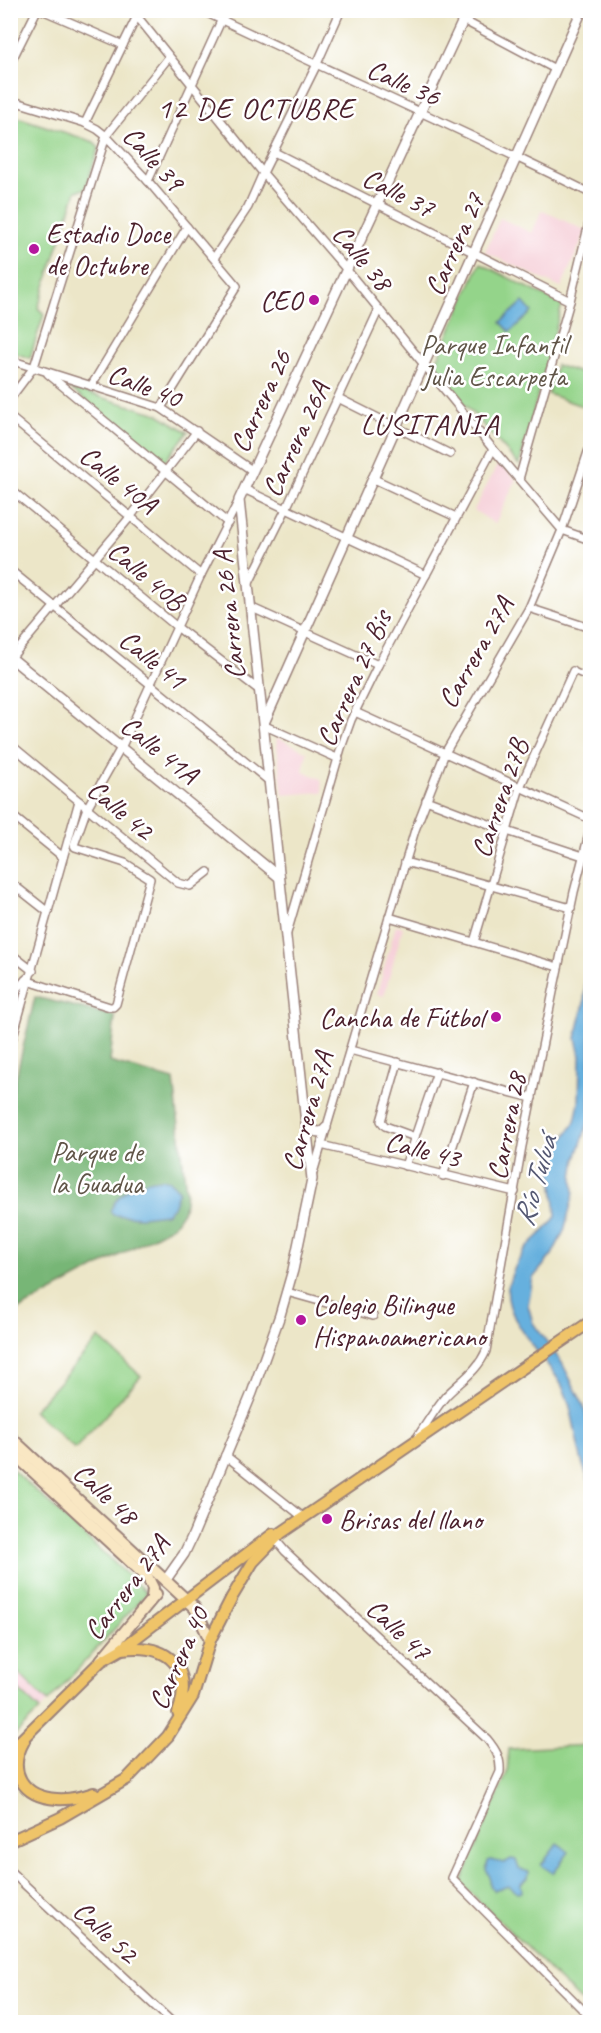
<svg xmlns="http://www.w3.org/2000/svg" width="601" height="2033" font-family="Caveat,sans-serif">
<rect width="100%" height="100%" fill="#fff"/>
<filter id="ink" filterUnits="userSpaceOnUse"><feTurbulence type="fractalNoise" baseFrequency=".0167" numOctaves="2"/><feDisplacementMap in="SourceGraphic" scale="12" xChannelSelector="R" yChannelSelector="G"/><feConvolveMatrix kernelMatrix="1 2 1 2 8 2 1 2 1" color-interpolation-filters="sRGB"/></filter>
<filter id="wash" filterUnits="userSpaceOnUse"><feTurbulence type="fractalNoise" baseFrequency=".008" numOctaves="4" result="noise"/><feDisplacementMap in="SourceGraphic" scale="24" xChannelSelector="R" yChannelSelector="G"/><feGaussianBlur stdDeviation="1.35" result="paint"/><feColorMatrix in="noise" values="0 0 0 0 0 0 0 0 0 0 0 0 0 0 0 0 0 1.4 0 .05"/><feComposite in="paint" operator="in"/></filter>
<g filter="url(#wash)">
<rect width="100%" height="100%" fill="#ece6c8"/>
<g fill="#f6cfd8">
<polygon points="542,210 586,231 561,288 485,252 500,218 532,233"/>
<polygon points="499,462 516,480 495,524 474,510"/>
<polygon points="276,737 307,752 303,771 321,779 323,792 283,795"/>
<polygon points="396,925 403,927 384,996 377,994"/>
<polygon points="10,1666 48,1702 11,1739 10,1739"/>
</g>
<g fill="#94d48a" stroke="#6f7a5a" stroke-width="1.5">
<polygon points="11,115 94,142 99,148 85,189 76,191 38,308 44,314 30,358 11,352"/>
<polygon points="480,263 562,305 519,465 433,369"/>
<polygon points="556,365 590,376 590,409 548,394"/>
<polygon points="70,388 158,414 188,432 163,464"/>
<polygon points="99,1338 141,1376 75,1449 33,1411"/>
<polygon points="11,1468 147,1593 48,1702 11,1666"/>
<polygon points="10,1682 40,1710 11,1739 10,1739"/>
<polygon points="590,1745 590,2010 461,1883 507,1773 509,1749"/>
</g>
<polygon fill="#77b676" stroke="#606a50" stroke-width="1.5" points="35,997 115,1016 110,1062 174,1080 186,1191 184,1210 173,1226 11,1314 11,1098"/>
<g fill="#66b0de" stroke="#586884" stroke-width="1.5">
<polygon points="523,302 532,312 510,332 501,322"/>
<path d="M 590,950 L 590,1117 L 576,1159 L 573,1177 L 574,1193 L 564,1231 L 552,1255 L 533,1278 L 528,1305 L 533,1323 L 562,1363 L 583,1404 L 590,1429 L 590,1484 C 587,1476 583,1467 581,1458 C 574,1432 573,1402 558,1379 C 542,1355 499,1313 509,1283 C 513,1269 521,1254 531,1243 C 540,1234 549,1228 556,1216 L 551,1165 L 557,1150 L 575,1121 L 579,1103 L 580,1056 L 576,1038 L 584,1003 L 586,973 Z"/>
<path d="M 161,1179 L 170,1181 L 179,1190 L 173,1207 L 166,1214 L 141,1217 L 113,1215 L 110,1211 C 120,1189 138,1181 161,1179 Z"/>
<polygon points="558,1843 569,1852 553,1873 541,1865"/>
<polygon points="511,1859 516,1860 519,1869 529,1872 528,1878 521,1884 522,1892 517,1893 508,1886 494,1891 490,1885 490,1877 486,1870 488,1861 491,1860 504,1863"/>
</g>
</g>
<g filter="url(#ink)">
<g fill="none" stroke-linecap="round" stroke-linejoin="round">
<g stroke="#9b827a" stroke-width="8">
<polyline id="pedestrian" points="573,671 590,678"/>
</g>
<g stroke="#9b827a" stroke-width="10">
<g id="minor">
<polyline points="42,10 123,45"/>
<polyline points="132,10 263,173 346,269 493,449 562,530 590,540"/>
<path d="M 201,10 C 330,72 462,129 590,193"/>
<polyline points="463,20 555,69"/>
<polyline points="10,64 37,10"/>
<polyline points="10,100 85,123 97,129 106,136 148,181 237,286 161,408"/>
<polyline points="85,123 140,10"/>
<polyline points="274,152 570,301"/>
<polyline points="148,181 226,10"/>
<polyline points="214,258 248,207 263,173 316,66 341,10"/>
<polyline points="10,360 161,408 253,471"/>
<polyline points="48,374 228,523"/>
<polyline points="91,386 187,227"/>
<polyline points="338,398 450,454"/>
<polyline points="10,399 34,367 106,136 169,57"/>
<polyline points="10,417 201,575"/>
<polyline points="372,478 456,517"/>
<polyline points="519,479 570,301 590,219"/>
<polyline points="10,489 177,627 259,690"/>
<polyline points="244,489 426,575"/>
<polyline points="10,570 269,781"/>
<polyline points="249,583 286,509 379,309"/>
<polyline points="250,607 378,665"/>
<polyline points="529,608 590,628"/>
<polyline points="10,659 131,516 197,431"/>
<polyline points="355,712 590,819"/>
<polyline points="263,725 339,759"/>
<polyline points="10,744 178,883 190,886 208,872"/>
<polyline points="426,800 507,831 583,856"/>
<polyline points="10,814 63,857"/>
<polyline points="405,862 571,908"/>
<polyline points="10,882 48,912"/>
<polyline points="389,917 558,967"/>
<polyline points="287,933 341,748 351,720 378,665 493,449"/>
<polyline points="474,942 520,787 573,671"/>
<polyline points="10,953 33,971"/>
<polyline points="25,980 110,1007 113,1007 116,1004 150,879 125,863 75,847 74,845 87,808 122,746 201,575 238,502"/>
<polyline points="10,997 27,978"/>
<polyline points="10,1047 79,801"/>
<polyline points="350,1050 532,1098"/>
<polyline points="398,1062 381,1121 385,1126 415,1137"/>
<polyline points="321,1145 515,1192"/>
<polyline points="405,1166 437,1072"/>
<polyline points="313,1173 415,830 445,753 529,608 562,530 590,446"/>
<polyline points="443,1176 474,1082"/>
<polyline points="287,1292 373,1316"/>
<path d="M 418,1436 C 427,1423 435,1409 445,1397 C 460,1381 477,1372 486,1351 L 522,1146 L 553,992 L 574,892 L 590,830"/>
<polyline points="225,1455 304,1518"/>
<path d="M 273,1537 L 285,1551 L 487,1739 C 496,1750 501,1758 500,1772 L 452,1878 L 590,2017"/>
<polyline points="10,1871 172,2022"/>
</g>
</g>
<g stroke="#9b827a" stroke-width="12">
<g id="tertiary">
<polyline points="10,657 279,877"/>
<polyline points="264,723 582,10"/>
<path d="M 306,1124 C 310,1130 314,1132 322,1132 L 326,1128"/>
<polyline points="165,1581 184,1554 193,1535 252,1393 280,1315 293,1270 312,1179 239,500 468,10"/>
</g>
</g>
<g stroke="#9b827a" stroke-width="14">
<g id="secondary">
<polyline points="10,1437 195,1608 210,1640"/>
<polyline points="10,1450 148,1578 153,1588 152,1598"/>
<polyline points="101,1660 156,1594"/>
</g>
</g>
<g stroke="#9b827a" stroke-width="14">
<g id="primary">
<path d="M 122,1649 C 168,1643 194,1667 178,1713"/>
<path d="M 24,1741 C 7,1771 22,1797 57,1799 C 70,1800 82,1797 94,1793"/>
<polyline points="10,1751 101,1661 120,1650 273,1534"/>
<polyline points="10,1841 60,1818 127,1779 168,1736 193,1696 210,1640 232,1597 253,1562 281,1533 590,1322"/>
</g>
</g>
<use href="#pedestrian" stroke="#fff" stroke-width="5"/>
<use href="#minor" stroke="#fff" stroke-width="7"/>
<use href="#tertiary" stroke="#fff" stroke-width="9"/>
<use href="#secondary" stroke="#f9e7c3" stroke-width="10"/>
<use href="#primary" stroke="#efc469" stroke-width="10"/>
</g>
</g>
<g fill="#b5179e" stroke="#fff" stroke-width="2">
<circle cx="34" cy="249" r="6"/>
<circle cx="314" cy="300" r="6"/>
<circle cx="496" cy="1017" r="6"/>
<circle cx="301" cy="1320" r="6"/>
<circle cx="327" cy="1519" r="6"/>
</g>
<g text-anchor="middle" stroke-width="5" stroke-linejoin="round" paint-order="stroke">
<g font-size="28" fill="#4a1f2b" stroke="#fff">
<text transform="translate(404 82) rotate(24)" y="10">Calle 36</text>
<text transform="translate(154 158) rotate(48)" y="10">Calle 39</text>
<text transform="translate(399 192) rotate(27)" y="10">Calle 37</text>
<text transform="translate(454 244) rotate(-66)" y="10">Carrera 27</text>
<text transform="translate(363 257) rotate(50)" y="10">Calle 38</text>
<text transform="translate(145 385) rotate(21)" y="10">Calle 40</text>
<text transform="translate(260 401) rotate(-65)" y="10">Carrera 26</text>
<text transform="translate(295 439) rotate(-65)" y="10">Carrera 26A</text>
<text transform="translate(119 479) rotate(39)" y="10">Calle 40A</text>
<text transform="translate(147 575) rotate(40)" y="10">Calle 40B</text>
<text transform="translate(228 615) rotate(-96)" y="10">Carrera 26 A</text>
<text transform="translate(475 652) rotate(-60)" y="10">Carrera 27A</text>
<text transform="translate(153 659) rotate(39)" y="10">Calle 41</text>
<text transform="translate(353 678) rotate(-66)" y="10">Carrera 27 Bis</text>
<text transform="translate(160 749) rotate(39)" y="10">Calle 41A</text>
<text transform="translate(499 798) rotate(-71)" y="10">Carrera 27B</text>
<text transform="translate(121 809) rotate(40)" y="10">Calle 42</text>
<text transform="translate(307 1111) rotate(-74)" y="10">Carrera 27A</text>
<text transform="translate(506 1126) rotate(-79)" y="10">Carrera 28</text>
<text transform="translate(423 1149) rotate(14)" y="10">Calle 43</text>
<text transform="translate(106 1493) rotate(43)" y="10">Calle 48</text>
<text transform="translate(126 1587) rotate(-53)" y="10">Carrera 27A</text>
<text transform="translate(399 1629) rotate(43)" y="10">Calle 47</text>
<text transform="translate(178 1658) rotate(-66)" y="10">Carrera 40</text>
<text transform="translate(106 1931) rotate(43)" y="10">Calle 52</text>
</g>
<g font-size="28" fill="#4a1f2b" stroke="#fff" text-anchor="start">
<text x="46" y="243">Estadio Doce<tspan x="46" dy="32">de Octubre</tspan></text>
<text x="302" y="310" text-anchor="end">CEO</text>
<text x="484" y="1027" text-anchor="end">Cancha de Fútbol</text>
<text x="313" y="1314">Colegio Bilingue<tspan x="313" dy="32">Hispanoamericano</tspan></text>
<text x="339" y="1529">Brisas del llano</text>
</g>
<g font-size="28" fill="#605548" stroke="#fff">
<text x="494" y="354">Parque Infantil<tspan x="494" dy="32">Julia Escarpeta</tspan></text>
<text x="97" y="1161">Parque de<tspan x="97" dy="32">la Guadua</tspan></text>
</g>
<g font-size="30" letter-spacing="1.5" fill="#4a1f2b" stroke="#fff">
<text x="256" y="118">12 DE OCTUBRE</text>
<text x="430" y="434">LUSITANIA</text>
</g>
<g font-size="30" font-style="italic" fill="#555973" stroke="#fff">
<text transform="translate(535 1181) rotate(-74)" y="10">Río Tuluá</text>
</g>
</g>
<rect width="601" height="2033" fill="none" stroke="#fff" stroke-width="36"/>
</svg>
